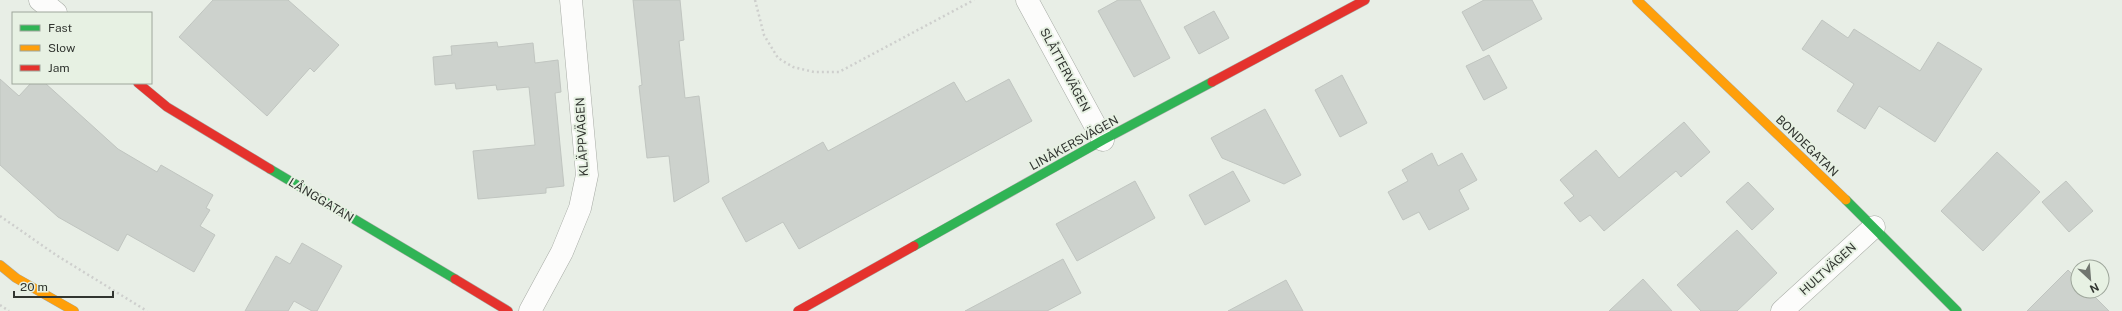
<svg xmlns="http://www.w3.org/2000/svg" width="2122" height="311" font-family="'Public Sans',sans-serif">
<rect width="100%" height="100%" fill="#e8eee6"/>
<g fill="#cdd2cd" stroke="#c0c5c0">
<polygon points="213,0 288,0 339,45 314,72 310,68 267,116 179,37"/>
<polygon points="633,0 680,0 684,40 679,41 685,98 699,96 709,182 674,202 669,156 647,158 639,86 642,85"/>
<polygon points="1118,0 1140,0 1170,58 1134,77 1098,11"/>
<polygon points="1484,0 1532,0 1542,19 1483,51 1462,12"/>
<polygon points="1214,11 1229,38 1199,54 1184,27"/>
<polygon points="1822,20 1848,38 1854,29 1920,71 1938,42 1982,69 1935,142 1879,106 1865,129 1837,111 1854,84 1802,49"/>
<polygon points="497,42 498,47 533,43 535,63 558,60 561,92 555,93 564,186 546,188 546,193 478,199 473,151 535,145 529,87 497,90 496,85 456,89 455,83 435,85 433,57 452,55 451,46"/>
<polygon points="1489,55 1507,88 1484,100 1466,66"/>
<polygon points="1342,75 1367,123 1340,137 1315,90"/>
<polygon points="0,79 19,96 31,83 45,83 118,149 157,172 161,165 213,195 206,208 210,210 200,226 215,235 194,272 127,234 118,251 58,217 0,165"/>
<polygon points="1009,79 1032,121 799,249 783,222 746,242 722,198 823,142 828,151 954,82 966,102"/>
<polygon points="1265,109 1301,175 1284,184 1222,158 1211,138"/>
<polygon points="1684,122 1710,152 1681,177 1676,171 1604,231 1590,215 1580,222 1564,203 1574,196 1560,180 1596,150 1619,178"/>
<polygon points="1997,152 2040,192 1983,251 1941,211"/>
<polygon points="1432,153 1438,166 1462,153 1477,180 1459,190 1469,209 1429,230 1419,212 1403,220 1388,192 1408,181 1402,170"/>
<polygon points="1233,171 1250,201 1205,225 1189,195"/>
<polygon points="1135,181 1155,218 1077,261 1056,224"/>
<polygon points="2066,181 2093,211 2069,232 2042,202"/>
<polygon points="1748,182 1774,209 1752,230 1726,202"/>
<polygon points="1737,230 1777,273 1737,311 1701,311 1677,285"/>
<polygon points="302,243 342,266 317,311 312,311 294,301 288,311 245,311 276,256 290,264"/>
<polygon points="1063,259 1081,293 1047,311 965,311"/>
<polygon points="2068,270 2078,280 2078,291 2089,291 2109,311 2027,311"/>
<polygon points="1643,279 1672,311 1609,311"/>
<polygon points="1286,280 1303,311 1228,311"/>
</g>
<g fill="none" stroke-linecap="round" stroke-linejoin="round">
<g stroke="#a7aba5" stroke-width="23">
<g id="street">
<polyline points="40,0 56,13"/>
<polyline points="1027,0 1103,140"/>
<polyline points="530,311 562,252 580,208 587,175 571,0"/>
<polyline points="1782,311 1874,227"/>
</g>
</g>
<g stroke="#a7aba5" stroke-width="10">
<g id="fast">
<polyline points="270,169 455,279"/>
<polyline points="1846,200 1957,311"/>
<polyline points="914,246 1103,140 1212,82"/>
</g>
</g>
<g stroke="#a7aba5" stroke-width="10">
<g id="slow">
<polyline points="1637,0 1846,200"/>
<polyline points="0,265 16,278 74,311"/>
</g>
</g>
<g stroke="#a7aba5" stroke-width="10">
<g id="jam">
<polyline points="1212,82 1365,0"/>
<polyline points="138,83 167,107 270,169"/>
<polyline points="455,279 508,311"/>
<polyline points="798,311 914,246"/>
</g>
</g>
<g stroke="#cecfcd" stroke-width="2.5" stroke-dasharray="2 3" stroke-linecap="butt">
<polyline points="755,0 764,35 778,58 793,67 814,72 839,72 974,0"/>
<polyline points="0,216 56,255 147,311"/>
<polyline points="0,305 9,311"/>
</g>
<use href="#street" stroke="#fcfcfb" stroke-width="22"/>
<use href="#fast" stroke="#30b455" stroke-width="9"/>
<use href="#slow" stroke="#ff9f0a" stroke-width="9"/>
<use href="#jam" stroke="#e5322d" stroke-width="9"/>
</g>
<g text-anchor="middle" stroke-width="4" stroke-linejoin="round" paint-order="stroke">
<g font-size="12" fill="#313530" stroke="#e7f1e3">
<text transform="translate(1065 70) rotate(62)" y="4">SLÅTTERVÄGEN</text>
<text transform="translate(582 137) rotate(-93)" y="4">KLÄPPVÄGEN</text>
<text transform="translate(1074 143) rotate(-29)" y="4">LINÅKERSVÄGEN</text>
<text transform="translate(1807 146) rotate(44)" y="4">BONDEGATAN</text>
<text transform="translate(321 200) rotate(31)" y="4">LÅNGGATAN</text>
<text transform="translate(1828 269) rotate(-42)" y="4">HULTVÄGEN</text>
</g>
</g>
<rect x="12" y="12" width="140" height="72" fill="#e7f1e3" stroke="#9ea69b"/>
<rect x="20" y="25" width="20" height="6" fill="#30b455" stroke="#9ea69b"/>
<text x="48" y="32" font-size="12" fill="#313530">Fast</text>
<rect x="20" y="45" width="20" height="6" fill="#ff9f0a" stroke="#9ea69b"/>
<text x="48" y="52" font-size="12" fill="#313530">Slow</text>
<rect x="20" y="65" width="20" height="6" fill="#e5322d" stroke="#9ea69b"/>
<text x="48" y="72" font-size="12" fill="#313530">Jam</text>
<g transform="translate(2090 279) rotate(154)"><circle r="19" fill="#e7f1e3" stroke="#9ea69b"/>
<path d="M0-3L7 15L0 10L-7 15Z" fill="#717670"/>
<text y="-6" font-size="11" font-weight="bold" text-anchor="middle" fill="#313530">N</text>
</g>
<path d="M14 291v6h99v-6" fill="none" stroke="#313530" stroke-width="2"/>
<text x="20" y="291" font-size="12" fill="#313530" stroke="#e7f1e3" stroke-width="3" paint-order="stroke">20 m</text>
</svg>
